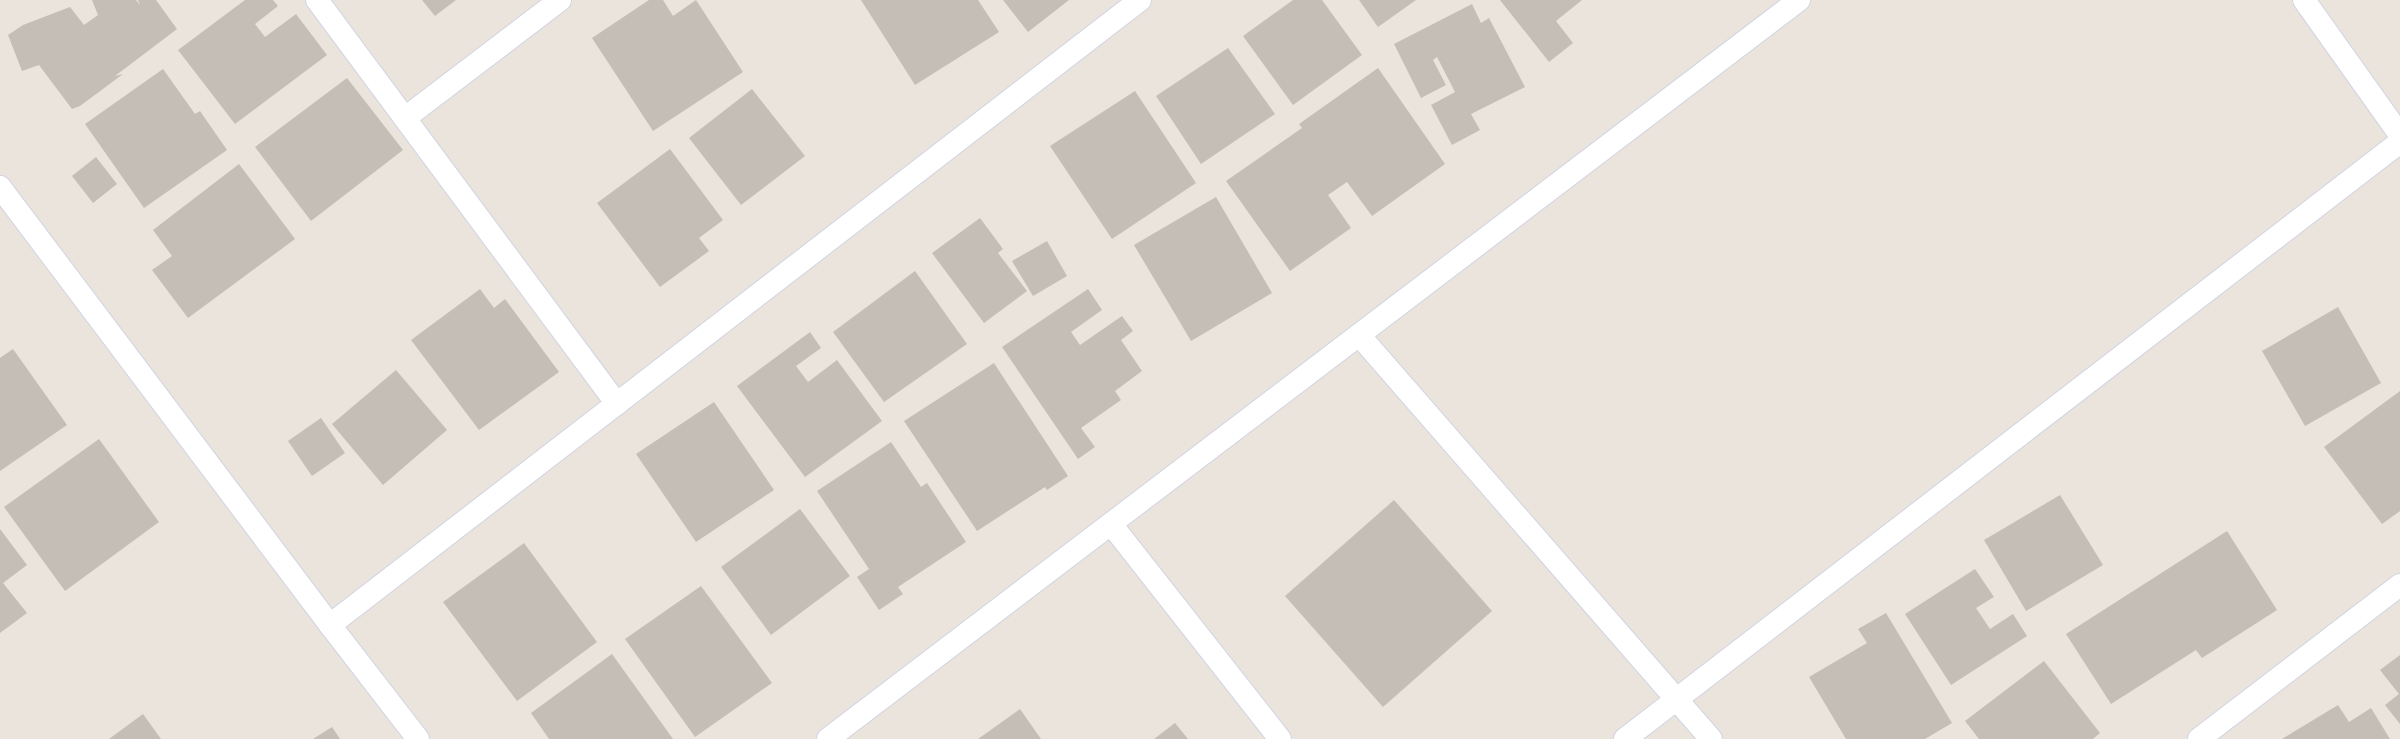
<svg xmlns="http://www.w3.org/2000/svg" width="2400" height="739" font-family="'DejaVu Sans',sans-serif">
<rect width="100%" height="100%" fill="#ebe4dc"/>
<g fill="#c4beb7">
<polygon points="92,0 136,0 140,5 138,0 156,0 177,29 115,76 123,74 80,106 72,109 39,65 22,71 8,35 23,25 70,7 84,25 98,15"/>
<polygon points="245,0 273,0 278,6 255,24 265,37 296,14 327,55 235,124 178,50"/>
<polygon points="422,0 456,0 435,16"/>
<polygon points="649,0 663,0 673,16 696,0 743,72 653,131 592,38"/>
<polygon points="861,0 978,0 999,32 915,85"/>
<polygon points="1003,0 1069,0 1028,32"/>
<polygon points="1293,0 1322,0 1362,55 1293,105 1243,36"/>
<polygon points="1359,0 1416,0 1378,27"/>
<polygon points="1500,0 1582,0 1556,21 1573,43 1549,62"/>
<polygon points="1472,4 1481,23 1489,18 1525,87 1471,114 1480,130 1452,145 1431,105 1455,92 1437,57 1433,60 1446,85 1421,98 1394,44"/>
<polygon points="1228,48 1275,114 1201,164 1156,96"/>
<polygon points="1378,68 1445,164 1372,216 1347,182 1328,195 1351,228 1290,271 1226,181 1302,128 1299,124"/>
<polygon points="163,69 195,114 200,111 227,150 144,208 85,124"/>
<polygon points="347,78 403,150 311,221 255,147"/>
<polygon points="752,89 805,156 741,205 689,138"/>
<polygon points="1135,91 1196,183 1112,239 1050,146"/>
<polygon points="670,149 723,220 699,238 709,251 660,287 597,203"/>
<polygon points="96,157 117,184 93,203 72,176"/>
<polygon points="239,164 295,239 188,318 152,270 172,256 153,230"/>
<polygon points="1216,197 1272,293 1191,341 1134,245"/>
<polygon points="980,218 1003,249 998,253 1027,291 984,323 932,253"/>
<polygon points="1047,241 1067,276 1033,296 1012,261"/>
<polygon points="915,271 967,344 884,402 833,332"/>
<polygon points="480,289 494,308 505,299 559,372 479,430 411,340"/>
<polygon points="1088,289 1102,310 1071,332 1080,345 1122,316 1133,331 1121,340 1142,371 1115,391 1121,400 1081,428 1095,447 1078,459 1002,347"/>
<polygon points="2338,307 2381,383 2305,426 2262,351"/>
<polygon points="810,332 821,348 796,366 808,382 837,360 882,421 805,477 737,386"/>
<polygon points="13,349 67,425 0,471 0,358"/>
<polygon points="994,363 1068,476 1047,490 1045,487 977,531 904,421"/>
<polygon points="396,370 447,430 383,485 332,424"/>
<polygon points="2400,391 2400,511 2382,524 2324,447"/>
<polygon points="714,402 774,490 696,542 636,454"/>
<polygon points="321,418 345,453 312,476 288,441"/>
<polygon points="99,439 159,522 65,591 4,507"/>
<polygon points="891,442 921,487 927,483 966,542 898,587 903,594 879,610 857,577 869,569 817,491"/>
<polygon points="2060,495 2103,565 2026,611 1984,540"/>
<polygon points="1394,500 1492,611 1383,707 1285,596"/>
<polygon points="800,509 850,576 771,635 721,567"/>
<polygon points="0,529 27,565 3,583 27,613 0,633"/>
<polygon points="2227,531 2277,610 2202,658 2196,650 2111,704 2066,634"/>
<polygon points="524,543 597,642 517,701 443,602"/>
<polygon points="1975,569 1994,597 1976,608 1990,629 2013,614 2027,636 1951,685 1905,614"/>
<polygon points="701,586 772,683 695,737 625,639"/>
<polygon points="1886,613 1952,723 1925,739 1846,739 1809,677 1867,643 1858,629"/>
<polygon points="612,654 673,739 549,739 531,713"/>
<polygon points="2400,655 2400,724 2385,705 2399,694 2380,670"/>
<polygon points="2044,661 2100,733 2093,739 1979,739 1965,721"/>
<polygon points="2338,705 2349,722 2371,708 2390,739 2282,739"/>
<polygon points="1020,709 1041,739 978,739"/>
<polygon points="143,714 161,739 109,739"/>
<polygon points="1175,723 1188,739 1154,739"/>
<polygon points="332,727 340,739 313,739"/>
</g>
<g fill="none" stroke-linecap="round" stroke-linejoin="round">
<g stroke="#d1d4e2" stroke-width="24">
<g id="minor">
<polyline points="317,0 617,404"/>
<polyline points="2304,0 2400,135"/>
<polyline points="405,118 560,0"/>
<polyline points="0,187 330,625 418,739"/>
<polyline points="1359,335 1711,739"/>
<polyline points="1111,524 1280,739"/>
<polyline points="330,625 1140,0"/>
<polyline points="828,739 1799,0"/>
<polyline points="1625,739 2400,142"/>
<polyline points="2199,739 2400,585"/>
</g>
</g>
<use href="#minor" stroke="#fff" stroke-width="22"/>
</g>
</svg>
